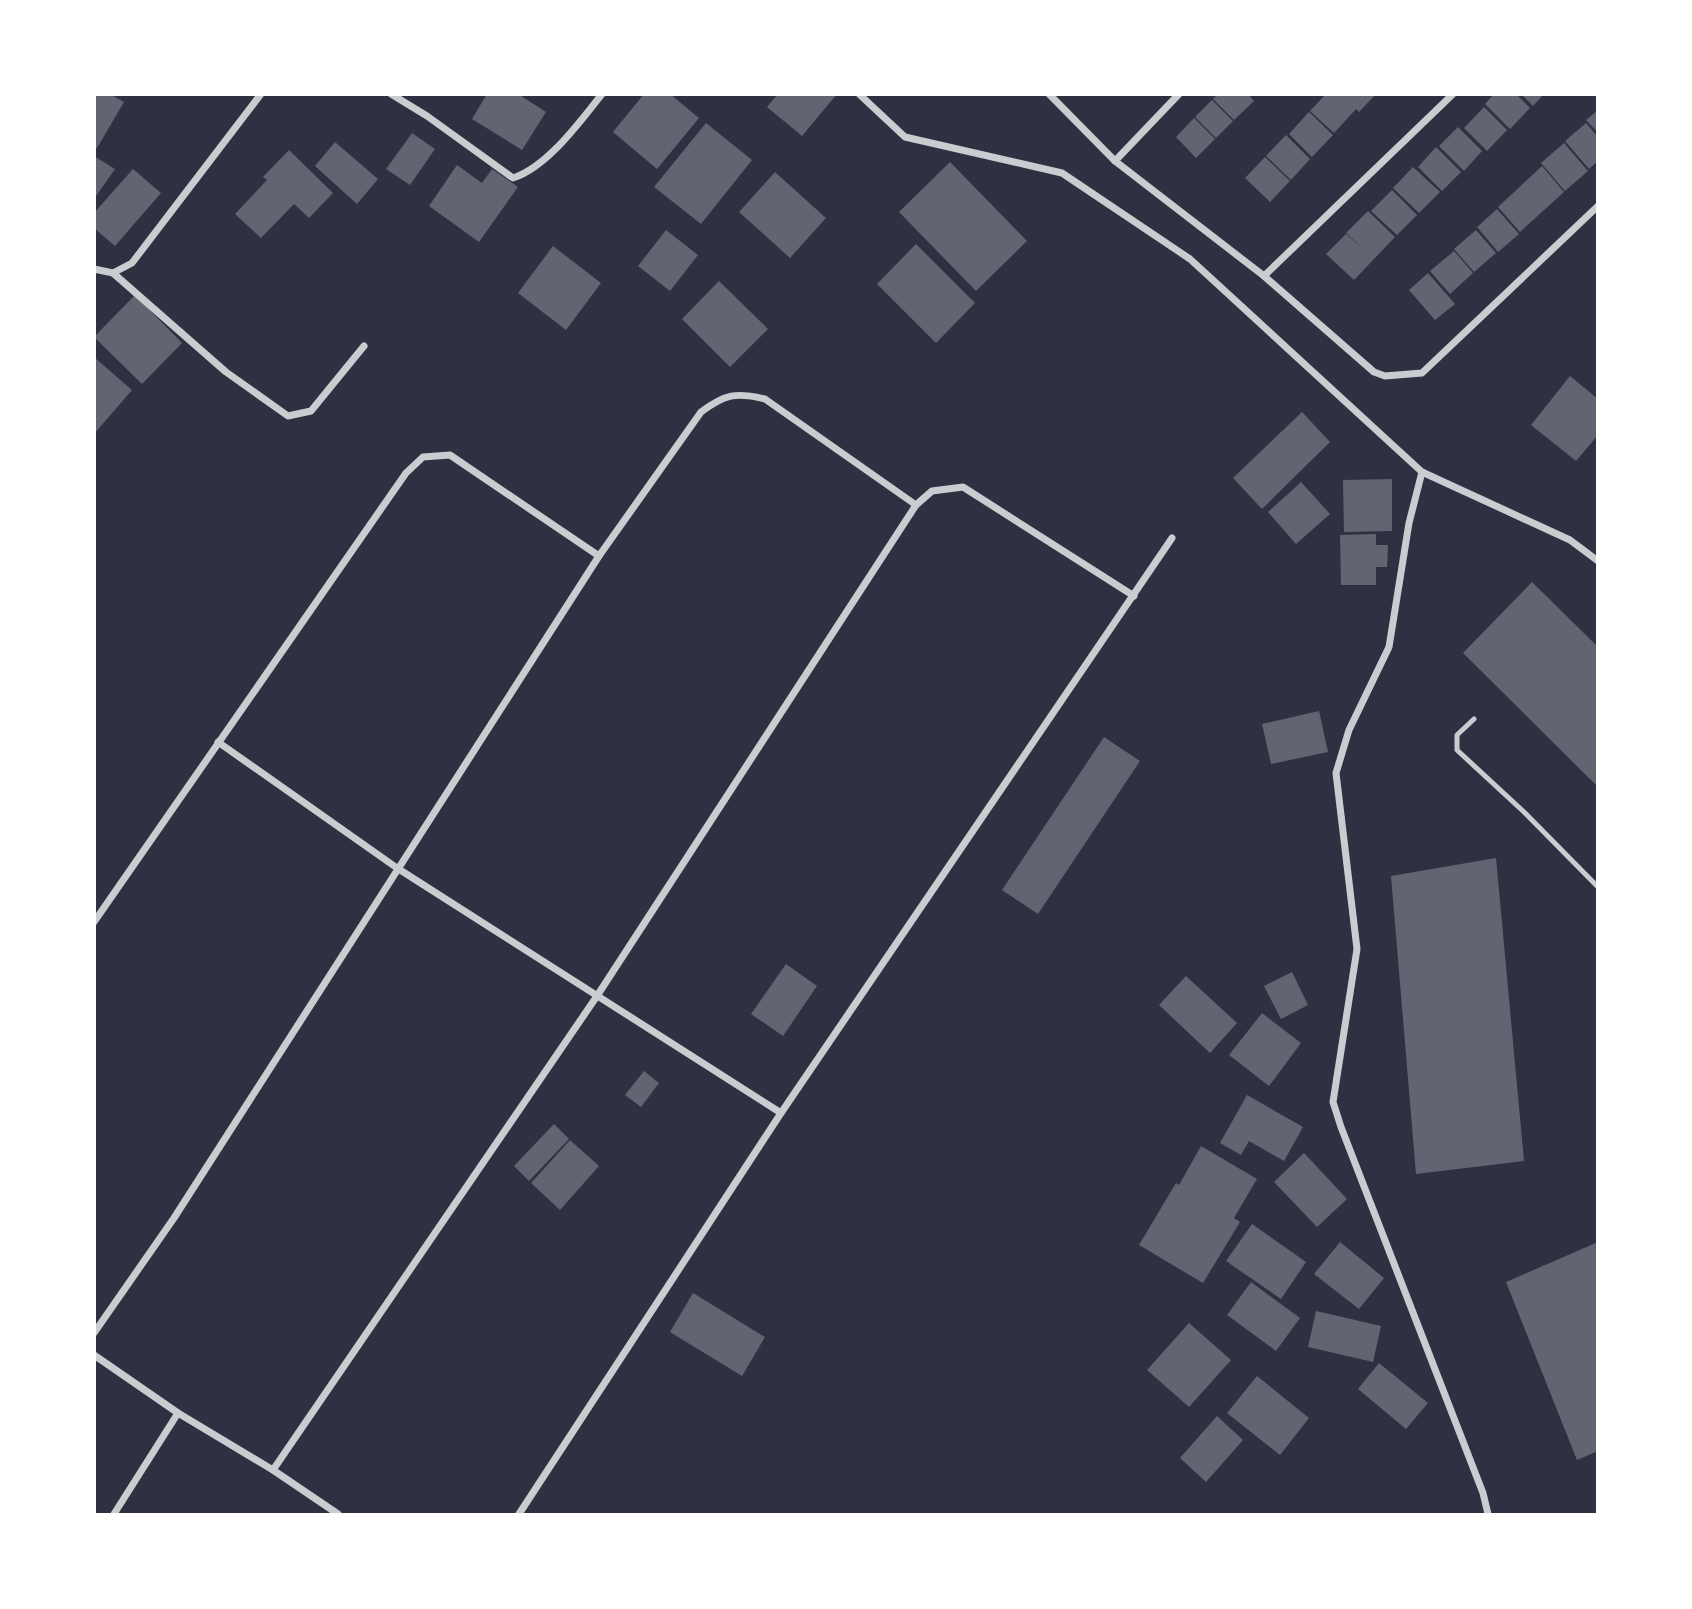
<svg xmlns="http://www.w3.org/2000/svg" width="1692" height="1609" font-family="'Fira Sans',sans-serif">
<rect width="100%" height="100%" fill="#2d3142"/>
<g fill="#626471">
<polygon points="94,94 110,94 124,102 97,148 94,147"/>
<polygon points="487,94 518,94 546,112 522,150 472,119"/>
<polygon points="644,94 670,94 699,118 657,169 613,132"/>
<polygon points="778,94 837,94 802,136 767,107"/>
<polygon points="1218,94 1248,94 1254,101 1234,120 1213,99"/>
<polygon points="1326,94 1376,94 1359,112 1356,109 1334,133 1310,111"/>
<polygon points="1494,94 1516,94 1530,108 1510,129 1485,104"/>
<polygon points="1521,94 1544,94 1533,106"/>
<polygon points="1212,100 1233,121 1216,138 1195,117"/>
<polygon points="1484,107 1507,130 1487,151 1464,128"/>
<polygon points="1598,110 1598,133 1586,120"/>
<polygon points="1309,112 1333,135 1312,157 1289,134"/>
<polygon points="1194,118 1215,139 1196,158 1176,137"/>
<polygon points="706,123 752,160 701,224 654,187"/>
<polygon points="1586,123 1598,137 1598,161 1589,169 1565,141"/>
<polygon points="1458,127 1482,151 1464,171 1439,146"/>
<polygon points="412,133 435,149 410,185 386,169"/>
<polygon points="1286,135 1310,159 1291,180 1266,156"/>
<polygon points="335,142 378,179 357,204 315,166"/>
<polygon points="1564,143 1588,171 1565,191 1541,163"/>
<polygon points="1436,147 1461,172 1442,191 1418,167"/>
<polygon points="289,150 333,193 309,218 294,204 261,238 235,214 267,180 263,177"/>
<polygon points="94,156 115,169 94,199"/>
<polygon points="1265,157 1290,181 1270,202 1245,178"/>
<polygon points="950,162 1027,241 976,291 899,212"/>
<polygon points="457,165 482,183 492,169 518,187 479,242 429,206"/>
<polygon points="1542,166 1564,192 1520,232 1498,207"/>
<polygon points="1413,167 1440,192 1419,213 1393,188"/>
<polygon points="133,169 161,193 115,246 94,228 94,213"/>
<polygon points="775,172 826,218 790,258 739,212"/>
<polygon points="1392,190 1417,215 1397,235 1371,211"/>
<polygon points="1497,209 1519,234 1498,252 1477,227"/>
<polygon points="1368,211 1395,237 1354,280 1326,254 1346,234 1365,251 1346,233"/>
<polygon points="666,230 698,255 670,291 638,266"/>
<polygon points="1476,230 1496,253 1474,272 1454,249"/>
<polygon points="916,244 975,303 936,343 877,284"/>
<polygon points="553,246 601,283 566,330 518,293"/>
<polygon points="1454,251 1473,273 1450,294 1430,271"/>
<polygon points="1428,273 1455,304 1435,320 1409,290"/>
<polygon points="719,281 768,329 730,367 682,319"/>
<polygon points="135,295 182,343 142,384 94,337"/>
<polygon points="94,357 132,390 94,434"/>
<polygon points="1570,376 1598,399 1598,435 1576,461 1531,425"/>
<polygon points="1302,412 1330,442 1262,509 1233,478"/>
<polygon points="1392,479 1392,531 1344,532 1343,480"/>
<polygon points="1301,482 1330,514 1296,544 1268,512"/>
<polygon points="1376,534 1376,545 1388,545 1387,567 1376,567 1376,585 1341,585 1340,535"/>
<polygon points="1532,582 1598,647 1598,787 1463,653"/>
<polygon points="1319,711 1328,752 1271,764 1262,724"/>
<polygon points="1104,737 1140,761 1038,914 1002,890"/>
<polygon points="1496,858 1524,1161 1416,1174 1391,876"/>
<polygon points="786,964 817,986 783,1036 751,1014"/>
<polygon points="1292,972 1308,1005 1281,1019 1264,986"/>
<polygon points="1186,976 1237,1023 1210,1053 1159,1005"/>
<polygon points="1262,1013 1301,1043 1269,1086 1229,1055"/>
<polygon points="644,1071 659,1083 641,1107 625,1095"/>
<polygon points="1247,1095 1303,1127 1284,1161 1249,1141 1241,1155 1220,1143"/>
<polygon points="554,1124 569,1139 529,1181 514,1166"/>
<polygon points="570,1140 599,1166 560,1210 531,1183"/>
<polygon points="1201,1146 1257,1179 1234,1218 1240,1222 1203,1283 1139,1245 1176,1183 1179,1185"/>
<polygon points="1304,1153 1347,1199 1317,1227 1274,1182"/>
<polygon points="1252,1224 1306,1262 1281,1299 1226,1261"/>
<polygon points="1340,1242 1384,1278 1359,1309 1314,1274"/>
<polygon points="1598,1242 1598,1451 1577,1460 1506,1282"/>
<polygon points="1251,1282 1300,1318 1276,1351 1227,1315"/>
<polygon points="693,1293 765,1337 742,1376 670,1332"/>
<polygon points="1316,1311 1381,1326 1373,1362 1308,1347"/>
<polygon points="1189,1323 1231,1360 1189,1407 1147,1370"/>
<polygon points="1379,1363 1428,1403 1406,1429 1358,1389"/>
<polygon points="1257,1376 1309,1418 1280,1455 1227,1413"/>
<polygon points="1217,1416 1243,1440 1206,1482 1180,1458"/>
</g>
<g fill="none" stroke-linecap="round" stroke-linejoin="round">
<polyline stroke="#caccd0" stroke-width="5" points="1474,719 1457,735 1457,750 1524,812 1598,887"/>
<g stroke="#caccd0" stroke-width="7">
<path d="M 391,94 L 427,116 L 513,178 C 547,167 580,122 602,94"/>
<polyline points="859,94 905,137 1062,173 1190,259 1422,472 1570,540 1598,561"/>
<polyline points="1049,94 1115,161 1264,276 1374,372 1385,376 1422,373 1598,206"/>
<polyline points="1115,161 1179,94"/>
<polyline points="94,269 113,273 132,263 261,94"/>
<polyline points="113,273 226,372 288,416 311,411 364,346"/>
<polyline points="1264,276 1453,94"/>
<polyline points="1422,472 1409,523 1389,647 1349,730 1336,773 1357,949 1333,1102 1341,1127 1483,1493 1488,1514"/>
<polyline points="218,742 397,868 781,1113"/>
<polyline points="94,922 406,473 423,457 450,455 599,556"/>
<path d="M 94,1333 L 174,1218 L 599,556 L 701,412 C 725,394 736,392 765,399 L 916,505"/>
<polyline points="94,1355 178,1413 273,1470 338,1514"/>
<polyline points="273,1470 597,996 916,505 932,491 963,487 1134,596"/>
<polyline points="114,1514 178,1413"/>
<polyline points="519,1514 781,1113 1172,538"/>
</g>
</g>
<rect width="1692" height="1609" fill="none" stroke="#ffffff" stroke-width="192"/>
</svg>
